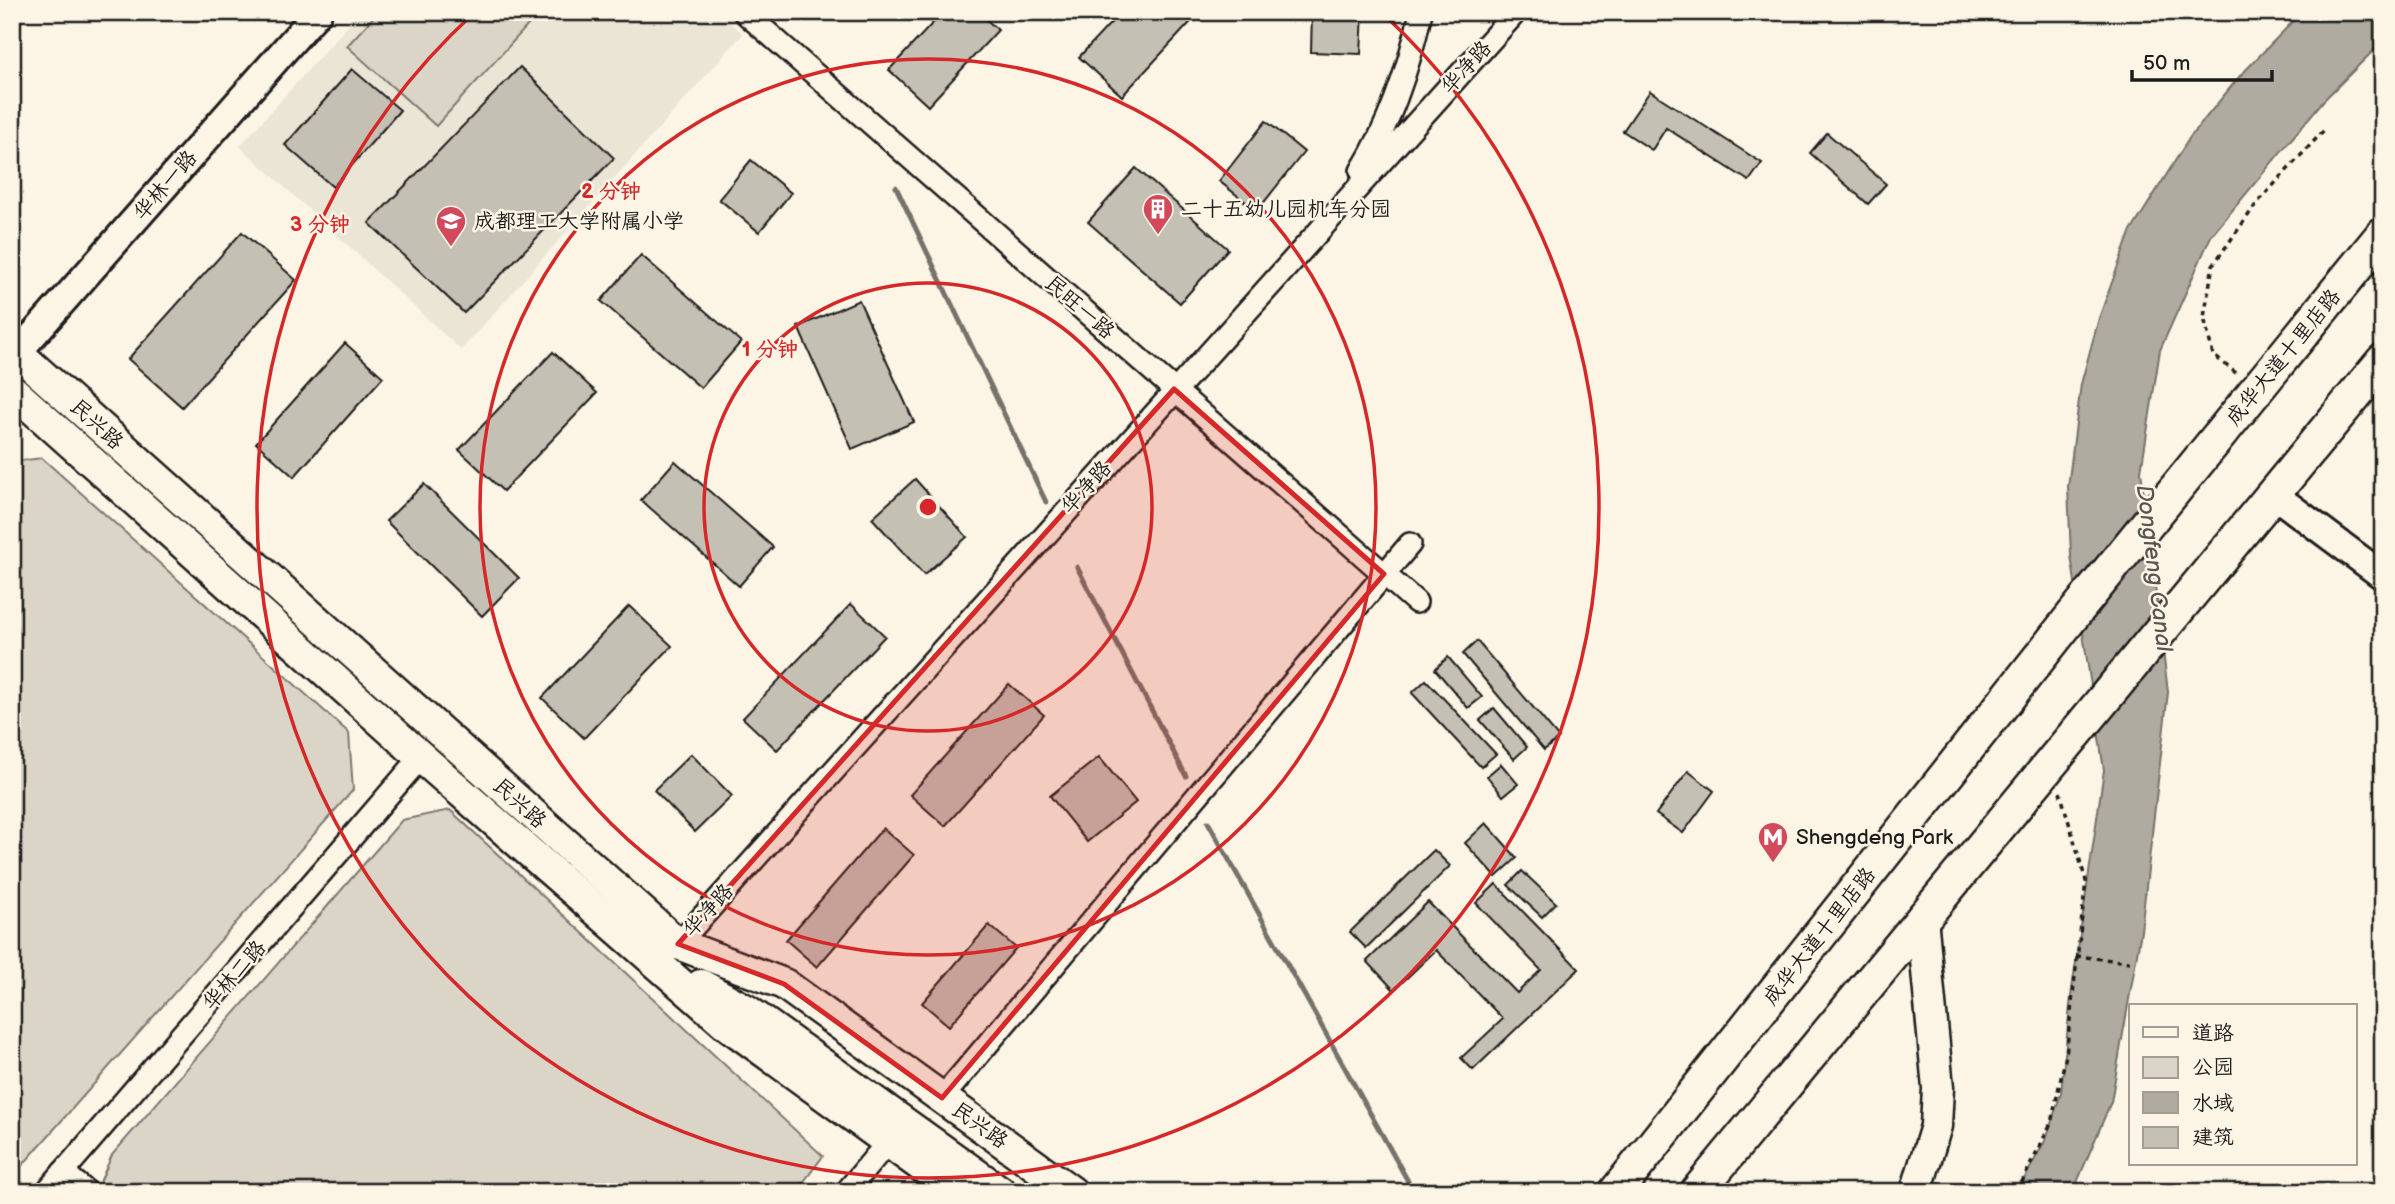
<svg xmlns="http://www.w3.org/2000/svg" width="2395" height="1204" font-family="'Balsamiq Sans','LXGW WenKai TC',sans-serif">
<rect width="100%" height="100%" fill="#fcf5e5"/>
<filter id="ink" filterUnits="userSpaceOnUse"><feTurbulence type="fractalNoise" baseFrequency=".0143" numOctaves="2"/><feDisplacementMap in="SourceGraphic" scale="14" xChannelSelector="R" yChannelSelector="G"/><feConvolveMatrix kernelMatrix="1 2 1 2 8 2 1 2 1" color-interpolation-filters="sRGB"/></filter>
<g filter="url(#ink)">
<polygon fill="#ebe5d6" points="360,12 719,12 743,34 461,350 240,146"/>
<g fill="#dbd5c8" stroke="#7c7872" stroke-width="2">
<polygon points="378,12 540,12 436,126 347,46"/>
<polygon points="42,458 349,733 353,790 12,1177 12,462"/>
<polygon points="450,810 823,1156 796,1192 111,1192 100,1182 112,1155 402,820"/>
</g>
<polygon fill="#b0aba1" stroke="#75726c" stroke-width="2" points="2302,12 2383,12 2383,41 2323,101 2211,236 2160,350 2141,471 2168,692 2141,931 2111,1102 2073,1192 2017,1192 2046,1139 2061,1093 2071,996 2104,770 2071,556 2068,487 2081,384 2099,318 2130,233 2190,137 2239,77"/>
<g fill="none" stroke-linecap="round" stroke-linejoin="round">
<g stroke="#75726c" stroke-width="5">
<polyline points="896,187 1046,502"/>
<polyline points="1077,567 1186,776"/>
<polyline points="1208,822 1414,1192"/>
</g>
</g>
<g fill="#c4c0b3" stroke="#1c1c1c" stroke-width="2">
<polygon points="943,12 978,12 998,30 928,106 889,70"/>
<polygon points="1121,12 1200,12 1122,96 1079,57"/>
<polygon points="1312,12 1363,12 1361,54 1311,52"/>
<polygon points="520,67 614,158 464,313 369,223"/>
<polygon points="352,69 400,110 333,187 285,145"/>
<polygon points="1650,91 1762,163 1749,181 1666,128 1652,150 1623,131"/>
<polygon points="1266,121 1304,152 1257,211 1219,181"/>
<polygon points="1827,133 1886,184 1868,204 1810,153"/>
<polygon points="751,160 791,193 759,232 719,199"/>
<polygon points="1136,168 1228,249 1180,303 1088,222"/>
<polygon points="242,232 296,280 182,407 128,359"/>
<polygon points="641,255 741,342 701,388 601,301"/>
<polygon points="859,300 914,422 852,449 798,327"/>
<polygon points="345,343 383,377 294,477 256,443"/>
<polygon points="553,352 597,393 503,491 459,450"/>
<polygon points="675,461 773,547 739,586 641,500"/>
<polygon points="915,479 967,537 924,575 872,518"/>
<polygon points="424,484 519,578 482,616 386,521"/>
<polygon points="851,604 885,636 777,750 743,718"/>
<polygon points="629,606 672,646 584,738 542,698"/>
<polygon points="1477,641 1559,738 1544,750 1463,654"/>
<polygon points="1448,657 1482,697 1468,708 1435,669"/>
<polygon points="1426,680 1496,754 1481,767 1412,693"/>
<polygon points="1009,684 1044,715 945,826 910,795"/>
<polygon points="1494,708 1527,747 1514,759 1480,720"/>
<polygon points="691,754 732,796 695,832 654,790"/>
<polygon points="1099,757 1136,802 1087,842 1050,796"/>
<polygon points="1501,764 1518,784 1503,796 1487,776"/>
<polygon points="1688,771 1714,791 1683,833 1656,814"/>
<polygon points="1486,823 1517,858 1496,877 1465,843"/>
<polygon points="883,828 914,855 817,967 786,940"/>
<polygon points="1434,850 1450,866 1366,948 1350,932"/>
<polygon points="1522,871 1556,903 1542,917 1508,885"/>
<polygon points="1496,884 1579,969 1473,1070 1461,1058 1503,1019 1436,950 1394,990 1367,961 1428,902 1517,993 1541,970 1476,903"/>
<polygon points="989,925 1016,948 949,1026 922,1003"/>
</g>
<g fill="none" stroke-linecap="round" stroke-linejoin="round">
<g stroke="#1c1c1c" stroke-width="26">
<g id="minor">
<polyline points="744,12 1416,602"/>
<path d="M 1361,171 C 1391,122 1409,67 1421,12"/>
<polyline points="668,951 678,944 1516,12"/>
<polyline points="942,1098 1410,544"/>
<polyline points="63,1172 87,1192"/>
<polyline points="46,1192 421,757"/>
<polyline points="846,1192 888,1142"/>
</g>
</g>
<g stroke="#1c1c1c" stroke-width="32">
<g id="tertiary">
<polyline points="12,359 318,12"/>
<polyline points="2273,494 2383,576"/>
</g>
</g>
<g stroke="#1c1c1c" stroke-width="35">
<g id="secondary">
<polyline points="12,348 678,944 784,984 1072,1192"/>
<polyline points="12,390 421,757 725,1023 957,1192"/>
<polyline points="701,985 748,1011 1001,1192"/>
<polyline points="1916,1192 1936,1126 1938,1088 1922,917"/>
</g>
</g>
<g stroke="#1c1c1c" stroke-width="38">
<g id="primary">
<polyline points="1616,1192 2074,614 2383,234"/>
<polyline points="1697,1192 2383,361"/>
</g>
</g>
<g stroke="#1c1c1c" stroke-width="3.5" stroke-dasharray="5 5" stroke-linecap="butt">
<polyline points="2236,373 2213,355 2204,317 2213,265 2257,203 2326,128"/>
<polyline points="2076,956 2130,962"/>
<polyline points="2017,1192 2051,1123 2066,1055 2086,881 2060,792"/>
</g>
<use href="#minor" stroke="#fcf5e5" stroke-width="21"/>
<use href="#tertiary" stroke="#fcf5e5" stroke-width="26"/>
<use href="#secondary" stroke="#fcf5e5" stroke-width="30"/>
<use href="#primary" stroke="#fcf5e5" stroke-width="33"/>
</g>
</g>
<path fill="#d62828" fill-opacity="0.2" stroke="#d62828" stroke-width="5" stroke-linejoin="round" d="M 1174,389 L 1384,574 L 942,1098 L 784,984 L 678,944 Z"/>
<g fill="none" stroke="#d62828" stroke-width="3.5">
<circle cx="928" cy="507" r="224"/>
<circle cx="928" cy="507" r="448"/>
<path d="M1381 12A671 671 0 1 1 475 12"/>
</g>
<defs>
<g id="building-pin" transform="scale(1.575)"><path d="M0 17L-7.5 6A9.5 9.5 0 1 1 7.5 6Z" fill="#d1495b" stroke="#fcf5e5"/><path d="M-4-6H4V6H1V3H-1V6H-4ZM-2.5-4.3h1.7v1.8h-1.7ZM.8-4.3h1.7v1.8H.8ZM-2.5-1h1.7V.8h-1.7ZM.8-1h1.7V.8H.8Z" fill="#fff"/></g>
<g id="school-pin" transform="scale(1.575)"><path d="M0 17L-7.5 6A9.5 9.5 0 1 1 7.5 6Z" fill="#d1495b" stroke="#fcf5e5"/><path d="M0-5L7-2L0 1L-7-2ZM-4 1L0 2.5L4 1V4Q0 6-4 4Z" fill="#fff"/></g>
<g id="metro-pin" transform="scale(1.575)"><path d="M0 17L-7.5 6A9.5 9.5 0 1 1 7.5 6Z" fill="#d1495b" stroke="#fcf5e5"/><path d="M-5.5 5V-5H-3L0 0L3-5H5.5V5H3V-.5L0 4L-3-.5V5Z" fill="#fff"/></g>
</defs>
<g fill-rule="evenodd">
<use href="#building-pin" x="1158" y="209"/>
<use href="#school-pin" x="451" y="221"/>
<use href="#metro-pin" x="1773" y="837"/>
</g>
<g text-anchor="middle" stroke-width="5" stroke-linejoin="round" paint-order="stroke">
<g font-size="21" fill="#1c1c1c" stroke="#fcf5e5">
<text transform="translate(1466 67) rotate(-48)" y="7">华净路</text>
<text transform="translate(165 185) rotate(-49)" y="7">华林一路</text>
<text transform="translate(1080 307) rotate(41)" y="7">民旺一路</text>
<text transform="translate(2283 357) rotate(-51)" y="7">成华大道十里店路</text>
<text transform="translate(97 424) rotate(42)" y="7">民兴路</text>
<text transform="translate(1086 487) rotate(-48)" y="7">华净路</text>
<text transform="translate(520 803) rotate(42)" y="7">民兴路</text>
<text transform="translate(708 910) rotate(-48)" y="7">华净路</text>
<text transform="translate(1819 936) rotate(-52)" y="7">成华大道十里店路</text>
<text transform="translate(234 975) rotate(-49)" y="7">华林二路</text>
<text transform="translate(980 1125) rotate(36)" y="7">民兴路</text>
</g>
<g font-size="21" fill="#1c1c1c" stroke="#fcf5e5" text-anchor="start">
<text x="1181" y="216">二十五幼儿园机车分园</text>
<text x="474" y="228">成都理工大学附属小学</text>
<text x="1796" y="844">Shengdeng Park</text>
</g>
<g font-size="23" font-style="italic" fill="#575551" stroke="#fcf5e5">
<text transform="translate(2155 568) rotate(83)" y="8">Dongfeng Canal</text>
</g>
</g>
<circle cx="928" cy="507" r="10" fill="#d62828" stroke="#fcf5e5" stroke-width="3.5"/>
<g font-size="21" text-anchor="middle" font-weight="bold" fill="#d62828" stroke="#fcf5e5" stroke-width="5" stroke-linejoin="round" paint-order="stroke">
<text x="611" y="198">2 分钟</text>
<text x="320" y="231">3 分钟</text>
<text x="770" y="356">1 分钟</text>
</g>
<rect width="2395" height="1204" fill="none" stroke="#fcf5e5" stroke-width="42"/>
<rect x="21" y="21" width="2353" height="1162" fill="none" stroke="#1c1c1c" stroke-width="2.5" filter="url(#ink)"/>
<rect x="2129" y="1004" width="228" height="161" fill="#fcf5e5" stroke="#a29e95" stroke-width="2"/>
<rect x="2143" y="1027" width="35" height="10" fill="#fcf5e5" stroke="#a29e95" stroke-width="2"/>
<text x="2192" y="1040" font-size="21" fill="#1c1c1c">道路</text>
<rect x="2143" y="1057" width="35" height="21" fill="#dbd5c8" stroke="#a29e95" stroke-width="2"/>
<text x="2192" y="1074" font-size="21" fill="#1c1c1c">公园</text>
<rect x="2143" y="1092" width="35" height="21" fill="#b0aba1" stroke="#a29e95" stroke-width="2"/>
<text x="2192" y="1110" font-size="21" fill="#1c1c1c">水域</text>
<rect x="2143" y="1127" width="35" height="21" fill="#c4c0b3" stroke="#a29e95" stroke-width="2"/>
<text x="2192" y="1144" font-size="21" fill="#1c1c1c">建筑</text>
<path d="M2132 70v10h140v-10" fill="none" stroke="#1c1c1c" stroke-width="3.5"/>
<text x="2143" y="70" font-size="21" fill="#1c1c1c" stroke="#fcf5e5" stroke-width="5" paint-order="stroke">50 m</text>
</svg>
